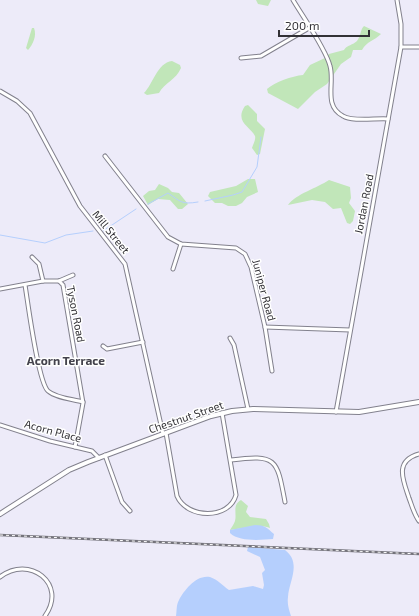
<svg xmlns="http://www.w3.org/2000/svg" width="419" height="616" font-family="'Exo 2',sans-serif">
<rect width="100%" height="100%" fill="#edebf9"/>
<g fill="#c1e6b9">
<polygon points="256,0 271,0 268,6 258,4"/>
<path d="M 364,26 L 381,34 C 374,41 367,41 362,50 L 353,50 L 351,57 L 341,64 L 327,84 L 315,92 L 298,109 L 268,93 L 267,89 C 275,82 292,76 303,75 L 310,65 L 325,58 L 329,54 L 344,50 C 347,45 353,45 357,41 C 361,36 360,30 364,26 Z"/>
<path d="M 32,28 L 34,28 C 37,36 33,44 28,50 L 26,48 Z"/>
<path d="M 172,61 L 180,65 L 181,68 C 176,80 165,82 159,93 L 147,95 L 144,93 C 153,84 157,63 172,61 Z"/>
<path d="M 248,105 L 257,114 L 257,121 L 265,129 L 260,154 L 257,155 L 252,148 C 253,144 256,140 255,136 C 251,127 234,122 245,106 Z"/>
<polygon points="248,179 255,179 258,192 247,197 242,203 236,206 228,206 222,203 215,203 208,196 210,192 236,186"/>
<path d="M 329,180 L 350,187 L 351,198 L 349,203 L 355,211 L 353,221 L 350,224 L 347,223 L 341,208 L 333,209 L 325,202 L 312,200 L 288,205 C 296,194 317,188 329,180 Z"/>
<polygon points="159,184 168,188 172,192 179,193 188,204 182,209 178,209 170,200 158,199 148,205 143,196 149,191 155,190"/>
<path d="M 241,500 L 248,506 L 246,512 L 250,517 L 266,519 L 269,524 L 270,528 C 256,523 244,529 230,530 C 231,528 234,524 235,521 C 237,513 232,505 241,500 Z"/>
</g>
<g fill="#b5cffd">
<path d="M 255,525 C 265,525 267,528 274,534 L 273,539 C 261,540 239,542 230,533 L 230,530 Z"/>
<path d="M 248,547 L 285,550 C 302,563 289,581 288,597 C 287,604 289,610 291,616 L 176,616 C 177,611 176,605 179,600 C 184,590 197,574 210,577 C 218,580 222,585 229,590 L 253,586 L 263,589 L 264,585 L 262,573 L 265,570 L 260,557 L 247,551 Z"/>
</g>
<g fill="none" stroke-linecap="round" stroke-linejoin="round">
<g stroke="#b5cffd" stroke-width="1">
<polyline points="205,201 233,195 242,192 257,167 261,137"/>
<path d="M 148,204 L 168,193 C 180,201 181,205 198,202"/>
<polyline points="103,231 136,209"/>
<polyline points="0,235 45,243 66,235 93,231"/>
</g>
<g stroke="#82818d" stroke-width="5">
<g id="minor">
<path d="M 293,0 C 303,17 326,49 330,66 C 335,83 323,106 343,116 C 352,122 376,118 388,119"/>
<polyline points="401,47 419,47"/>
<polyline points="241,58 261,56 309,28"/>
<polyline points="0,91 17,101 30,113 80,206 125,264 163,434"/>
<polyline points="105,156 168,237 181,244 236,248 245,254 251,267 265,327 272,371"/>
<polyline points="32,257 39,264 43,281"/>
<polyline points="173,269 181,244"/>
<polyline points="59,281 63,285 83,403 75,447"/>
<path d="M 25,285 C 28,303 38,382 48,391 C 56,398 72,399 83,402"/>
<polyline points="0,289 43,281 59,281 73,275"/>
<polyline points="265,327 350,330"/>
<polyline points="230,338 234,345 248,409"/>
<polyline points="103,346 107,349 143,342"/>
<polyline points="336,412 401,47 401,24 397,0"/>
<polyline points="0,425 50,441 92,451 99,458"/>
<path d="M 166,433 L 177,496 C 187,519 229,520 236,495 L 222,413"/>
<path d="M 419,454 C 394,461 403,480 409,498 C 412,506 414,514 419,521"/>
<polyline points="105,455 122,502 130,511"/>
<path d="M 231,460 C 277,454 277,459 285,502"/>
<path d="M 0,577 C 29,554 68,584 45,616"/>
</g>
</g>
<g stroke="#82818d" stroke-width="6">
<polyline id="secondary" points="0,514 69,470 88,462 211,416 232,411 253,409 359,412 419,402"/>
</g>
<use href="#minor" stroke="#fff" stroke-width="3"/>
<use href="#secondary" stroke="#fff" stroke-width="4"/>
<g stroke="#73727a" stroke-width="2.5">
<polyline id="rail" points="0,535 419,554"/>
</g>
<use href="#rail" stroke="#fff" stroke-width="1" stroke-dasharray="3" stroke-linecap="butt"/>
</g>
<g text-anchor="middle" stroke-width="3" stroke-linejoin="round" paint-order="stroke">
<g font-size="11" fill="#323136" stroke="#fff">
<text transform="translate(364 204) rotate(-79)" y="4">Jordan Road</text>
<text transform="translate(111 232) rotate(51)" y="4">Mill Street</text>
<text transform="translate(264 290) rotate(75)" y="4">Juniper Road</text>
<text transform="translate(76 314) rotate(79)" y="4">Tyson Road</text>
<text transform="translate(186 417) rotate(-19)" y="4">Chestnut Street</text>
<text transform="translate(53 431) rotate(15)" y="4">Acorn Place</text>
</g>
<g font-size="12" font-weight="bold" fill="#43424c" stroke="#fff">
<text x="66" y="365">Acorn Terrace</text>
</g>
</g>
<path d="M279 30v6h90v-6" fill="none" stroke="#323136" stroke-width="2"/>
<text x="285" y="30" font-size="12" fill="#323136" stroke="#ffffff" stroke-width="3" paint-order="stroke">200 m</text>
</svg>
